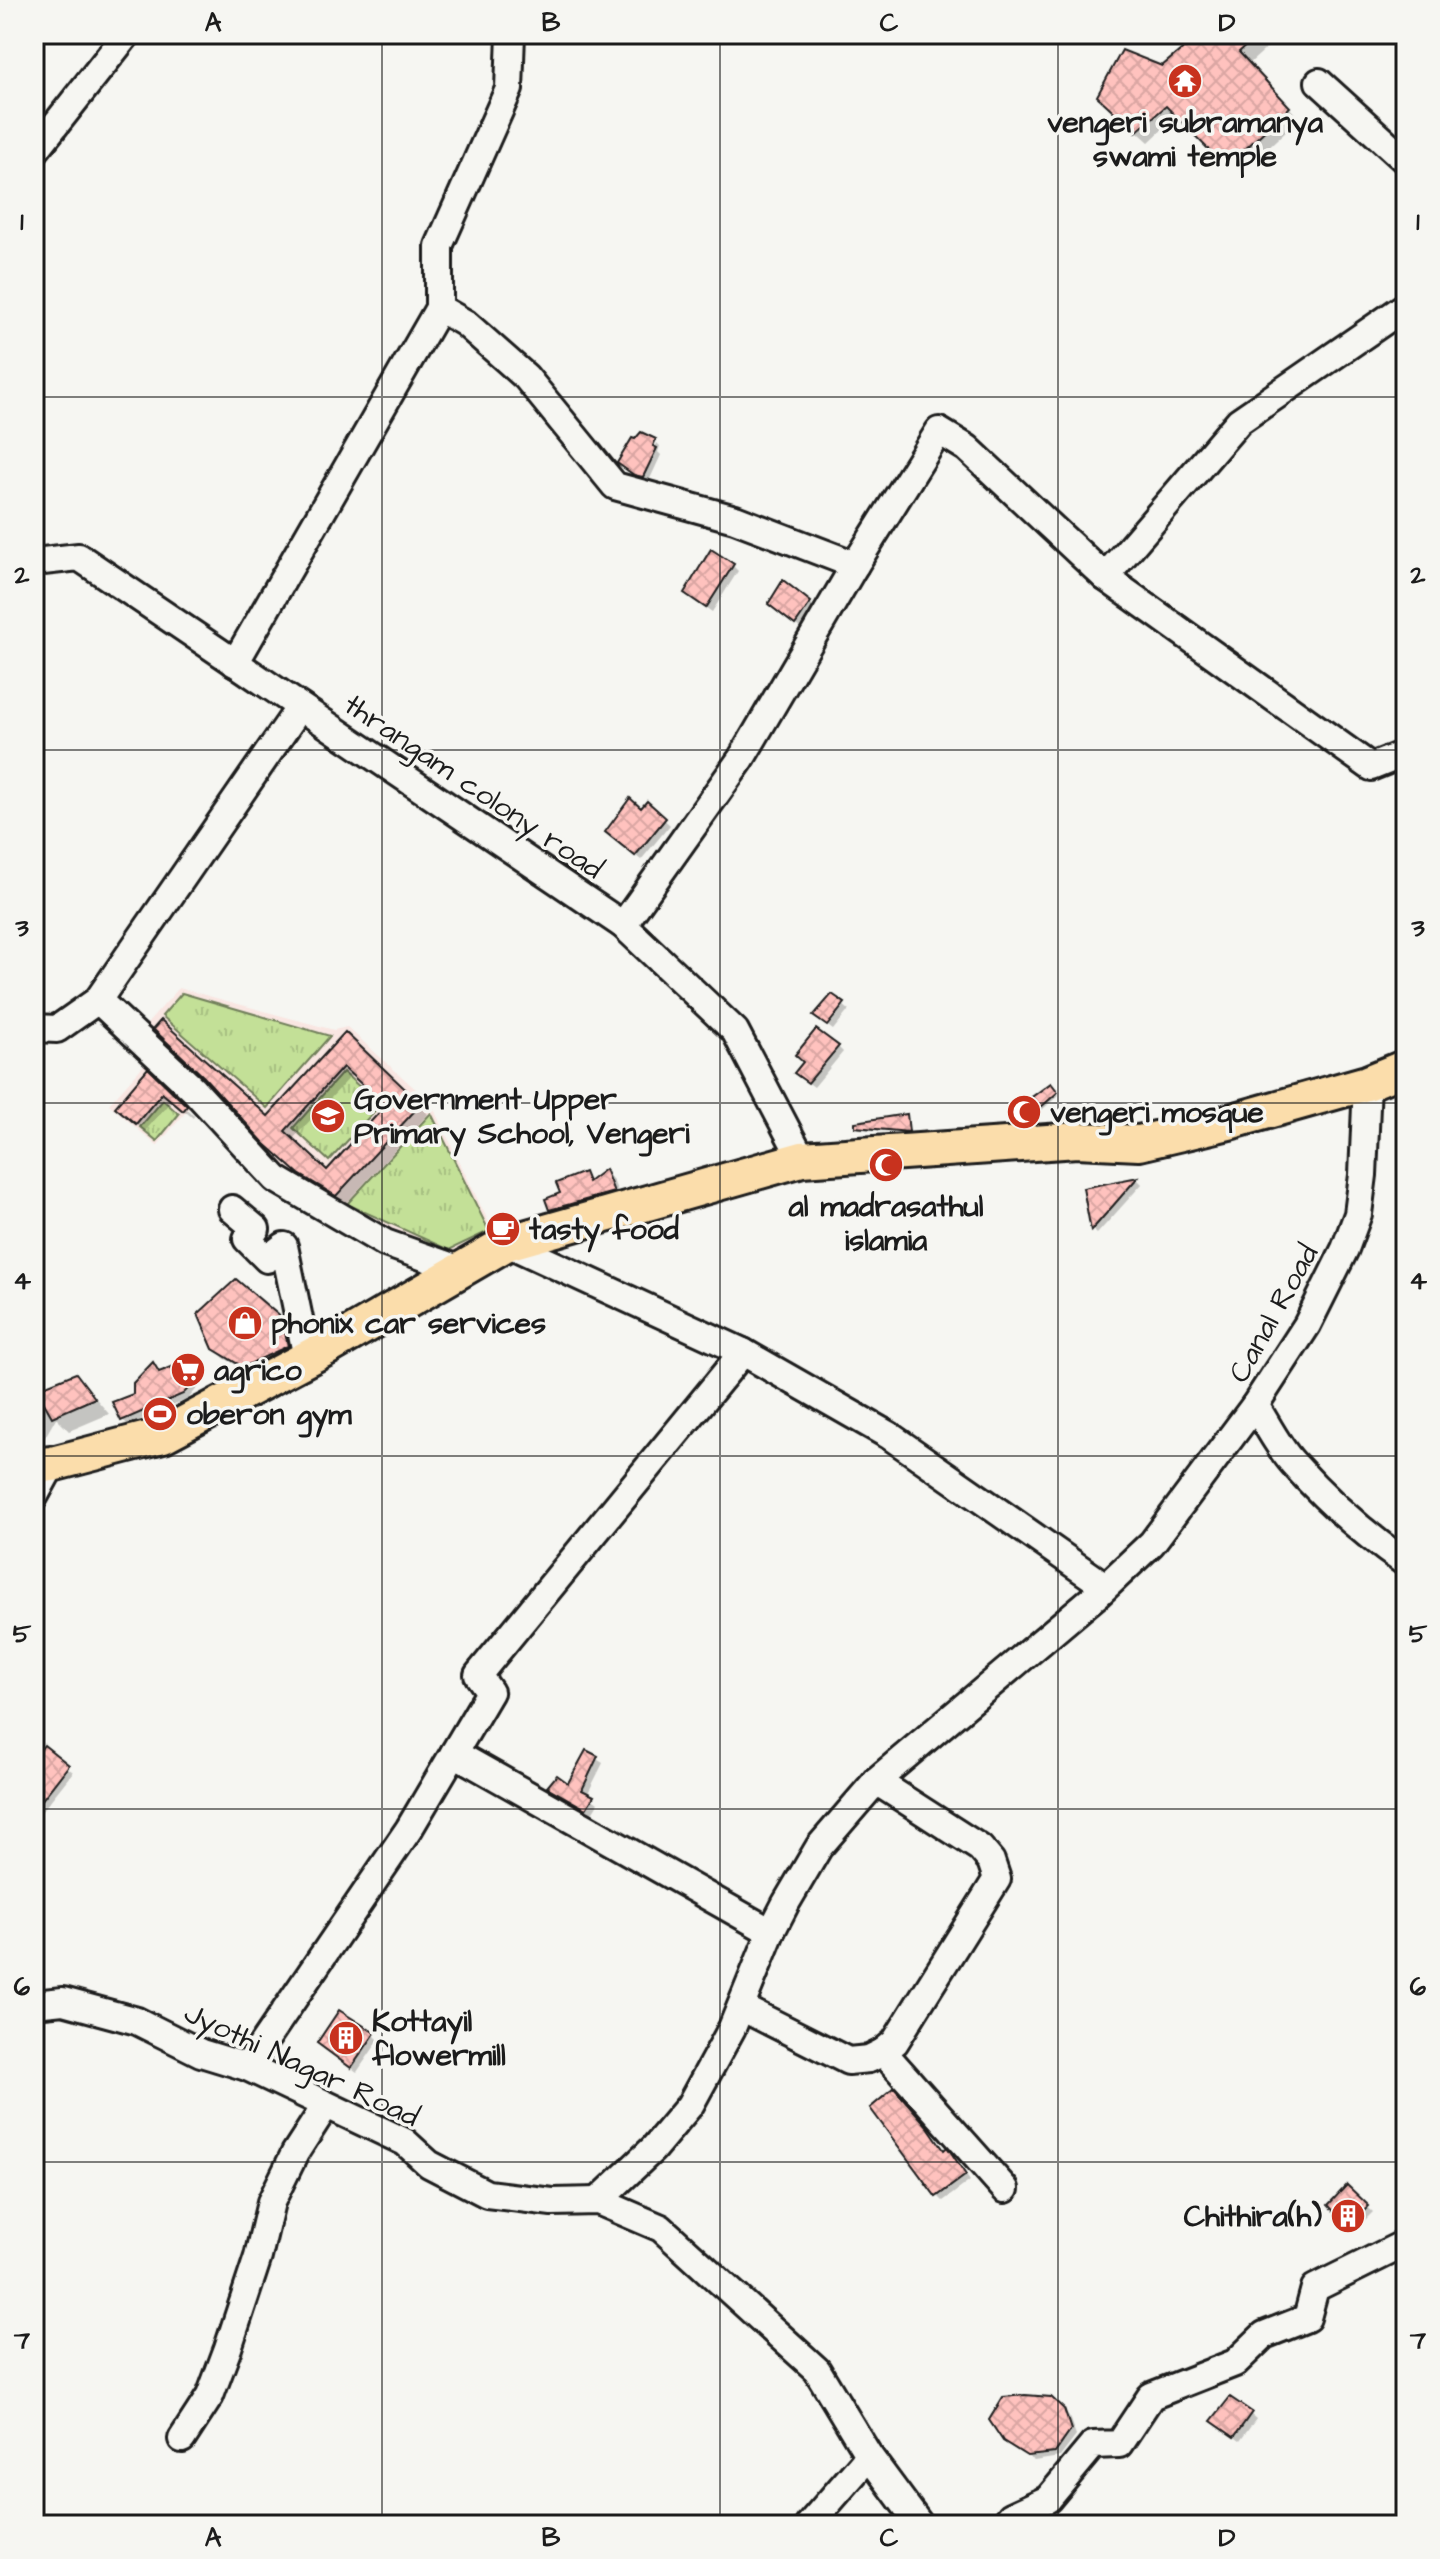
<svg xmlns="http://www.w3.org/2000/svg" width="1440" height="2559" font-family="'Architects Daughter',sans-serif">
<defs>
<pattern id="park-tufts" width="24" height="20" patternUnits="userSpaceOnUse" patternTransform="scale(2)"><rect width="24" height="20" fill="#c3e097"/><path d="M3 7l-1-3M5 7V3M7 7l1-3M15 17l-1-3M17 17v-4M19 17l1-3" fill="none" stroke="#a7c082"/></pattern>
<pattern id="building-cross-hatch" width="8" height="8" patternUnits="userSpaceOnUse" patternTransform="scale(2)"><rect width="8" height="8" fill="#ffc2be"/><path d="M0 0l8 8M0 8l8-8" fill="none" stroke="#daa6a3"/></pattern>
</defs>
<rect width="100%" height="100%" fill="#f6f6f2"/>
<filter id="ink" filterUnits="userSpaceOnUse"><feTurbulence type="fractalNoise" baseFrequency=".0125" numOctaves="2"/><feDisplacementMap in="SourceGraphic" scale="16" xChannelSelector="R" yChannelSelector="G"/><feConvolveMatrix kernelMatrix="1 2 1 2 8 2 1 2 1" color-interpolation-filters="sRGB"/></filter>
<g filter="url(#ink)">
<g fill="#f9e6e2">
<polygon points="179,988 334,1030 347,1027 431,1103 495,1235 451,1256 336,1212 138,1034"/>
<polygon points="150,1058 197,1099 157,1146 109,1104"/>
</g>
<g fill="url(#park-tufts)" stroke="#707e5a" stroke-width="2">
<polygon points="182,993 330,1036 267,1108 162,1016"/>
<polygon points="343,1072 380,1105 329,1161 293,1128"/>
<polygon points="163,1100 179,1114 157,1141 140,1127"/>
<polygon points="431,1113 489,1231 449,1250 347,1204"/>
</g>
<g fill="#0003" fill-rule="evenodd">
<polygon points="1203,34 1282,34 1249,64 1300,119 1251,164 1227,165 1178,115 1149,142 1110,107 1163,69"/>
<polygon points="657,443 660,446 658,452 661,455 649,481 625,468 652,456"/>
<polygon points="733,566 738,571 712,612 686,593"/>
<polygon points="810,603 815,608 801,629 776,609"/>
<polygon points="647,804 670,825 641,860 613,837"/>
<polygon points="832,996 849,1010 833,1030 821,1021"/>
<path d="M 346,1035 L 428,1114 L 346,1203 L 310,1182 L 275,1151 L 269,1119 ZM 353,1074 L 388,1106 L 327,1173 L 292,1140 Z"/>
<polygon points="838,1047 843,1052 814,1087 802,1078"/>
<polygon points="148,1071 194,1116 193,1118 172,1100 145,1131 126,1116"/>
<polygon points="1051,1086 1059,1095 1027,1123 1013,1113"/>
<polygon points="906,1116 910,1133 859,1129 857,1127"/>
<polygon points="605,1171 613,1180 621,1200 560,1218 551,1209 583,1175 591,1182"/>
<polygon points="1137,1179 1142,1184 1097,1234 1093,1230 1086,1189"/>
<polygon points="281,1320 290,1329 296,1354 253,1374 224,1358 214,1348"/>
<polygon points="196,1366 206,1378 188,1399 128,1425 123,1420 135,1396 160,1374"/>
<polygon points="76,1375 109,1414 69,1431 56,1418 37,1451 34,1448 34,1394"/>
<polygon points="44,1748 73,1772 38,1816 34,1812 34,1761"/>
<polygon points="587,1753 603,1763 587,1795 598,1803 592,1813 550,1787 569,1786"/>
<polygon points="373,2034 379,2040 357,2072 325,2048"/>
<polygon points="952,2155 970,2181 943,2201 938,2196"/>
<polygon points="1347,2188 1373,2212 1355,2230 1330,2205"/>
<polygon points="1050,2399 1069,2417 1076,2436 1060,2457 1034,2461 1005,2440"/>
<polygon points="1250,2414 1256,2419 1240,2441 1213,2421"/>
</g>
<g fill="url(#building-cross-hatch)" stroke="#1c1c1c" stroke-width="2" fill-rule="evenodd">
<polygon points="1200,34 1259,34 1239,52 1290,107 1240,154 1214,155 1166,106 1136,132 1097,96 1122,50 1162,66"/>
<polygon points="641,432 656,439 653,446 657,448 643,477 634,475 617,463 632,438 635,439"/>
<polygon points="711,549 734,564 706,608 684,593"/>
<polygon points="783,580 811,602 795,625 768,604"/>
<polygon points="630,798 641,808 647,801 666,818 635,856 605,832"/>
<polygon points="832,994 845,1003 827,1026 813,1016"/>
<path d="M 161,1020 L 268,1116 L 345,1032 L 421,1104 L 336,1196 L 299,1174 L 264,1143 L 204,1077 L 153,1029 ZM 343,1067 L 385,1106 L 327,1170 L 285,1131 Z"/>
<polygon points="816,1029 839,1046 808,1083 794,1073 803,1062 795,1055"/>
<polygon points="148,1068 187,1106 183,1111 162,1093 136,1124 115,1107"/>
<polygon points="1051,1083 1058,1092 1024,1122 1010,1113"/>
<polygon points="907,1114 909,1132 855,1127 855,1122"/>
<polygon points="605,1169 614,1192 549,1210 545,1199 560,1193 556,1183 584,1172 588,1182"/>
<polygon points="1138,1177 1091,1231 1083,1188"/>
<polygon points="236,1279 282,1318 288,1346 243,1367 213,1349 198,1314"/>
<polygon points="192,1359 203,1373 183,1394 121,1421 112,1402 133,1394 133,1383 153,1362 159,1372"/>
<polygon points="76,1373 95,1398 52,1417 36,1389"/>
<polygon points="44,1745 69,1765 34,1810 34,1758"/>
<polygon points="586,1750 598,1756 582,1790 594,1796 586,1809 547,1787 557,1775 568,1783"/>
<polygon points="339,2010 375,2033 351,2068 317,2043"/>
<polygon points="894,2088 928,2127 944,2150 947,2147 952,2154 966,2175 936,2197 870,2108"/>
<polygon points="1347,2185 1369,2206 1348,2226 1328,2205"/>
<polygon points="1025,2395 1051,2397 1064,2409 1071,2430 1055,2453 1027,2456 1003,2441 989,2420 1003,2397"/>
<polygon points="1230,2397 1252,2412 1234,2437 1211,2421"/>
</g>
<g fill="none" stroke-linecap="round" stroke-linejoin="round">
<g stroke="#1c1c1c" stroke-width="32">
<g id="minor">
<polyline points="511,34 509,89 439,246 439,308 465,323 526,377 615,486 735,519 855,565"/>
<polyline points="1319,82 1406,161"/>
<polyline points="34,152 127,34"/>
<polyline points="34,562 79,557 623,925 735,1031 802,1159"/>
<polyline points="1105,577 1239,421 1406,306"/>
<polyline points="235,663 439,308"/>
<polyline points="623,925 741,759 855,565 939,431 967,448 1105,577 1371,767 1406,753"/>
<polyline points="98,1000 193,1089 276,1179 385,1243 461,1270"/>
<polyline points="34,1028 57,1029 98,1000 300,707"/>
<path d="M 1367,1083 L 1363,1175 L 1358,1214 L 1345,1249 L 1307,1325 L 1255,1405 C 1267,1424 1278,1447 1293,1463 C 1326,1500 1365,1535 1406,1563"/>
<polyline points="232,1209 256,1229 247,1239 267,1259 284,1246 307,1358"/>
<polyline points="743,1352 890,1436 1105,1586"/>
<polyline points="34,1497 52,1464"/>
<polyline points="454,1753 771,1932"/>
<polyline points="34,2004 63,2001 137,2021 201,2053 247,2067 405,2142 429,2164 487,2194 552,2202 598,2201 661,2228 817,2370 869,2456 920,2525"/>
<polyline points="741,2007 848,2061 869,2059 883,2052 895,2042 997,1879 991,1861 980,1848 876,1781"/>
<polyline points="883,2052 1005,2189"/>
<polyline points="247,2067 409,1829 490,1692 478,1675 743,1352 507,1243"/>
<polyline points="598,2201 653,2149 690,2105 732,2028 771,1932 786,1903 819,1847 876,1781 1098,1594 1152,1543 1255,1405"/>
<polyline points="182,2439 210,2396 228,2348 258,2257 271,2202 295,2153 326,2105"/>
<polyline points="809,2525 869,2456"/>
<polyline points="1004,2525 1011,2516 1048,2499 1093,2445 1119,2444 1151,2396 1235,2363 1264,2335 1307,2318 1315,2288 1406,2243"/>
</g>
</g>
<g stroke="#1c1c1c" stroke-width="40">
<polyline id="major" points="34,1466 52,1464 163,1435 330,1346 507,1243 802,1159 1077,1140 1139,1143 1229,1122 1367,1083 1406,1067"/>
</g>
<use href="#minor" stroke="#f6f6f2" stroke-width="26"/>
<use href="#major" stroke="#fbddab" stroke-width="34"/>
</g>
</g>
<path fill="none" stroke="#1c1c1c" stroke-width="2" stroke-opacity="0.55" d="M 382,34 L 382,2525M 720,34 L 720,2525M 1058,34 L 1058,2525M 34,397 L 1406,397M 34,750 L 1406,750M 34,1103 L 1406,1103M 34,1456 L 1406,1456M 34,1809 L 1406,1809M 34,2162 L 1406,2162"/>
<defs>
<g id="temple-disc" transform="scale(1.8)"><circle r="9.5" fill="#c8321e" stroke="#f6f6f2"/><path d="M0-6L5-2H3V0L6.5 2.5H4V6H1.5V3h-3V6H-4V2.5H-6.5L-3 0V-2H-5Z" fill="#fff"/></g>
<g id="mosque-disc" transform="scale(1.8)"><circle r="9.5" fill="#c8321e" stroke="#f6f6f2"/><path d="M3.5-4.9A6 6 0 1 0 3.5 4.9A5 5 0 1 1 3.5-4.9Z" fill="#fff"/></g>
<g id="school-disc" transform="scale(1.8)"><circle r="9.5" fill="#c8321e" stroke="#f6f6f2"/><path d="M0-5L7-2L0 1L-7-2ZM-4 1L0 2.5L4 1V4Q0 6-4 4Z" fill="#fff"/></g>
<g id="cafe-disc" transform="scale(1.8)"><circle r="9.5" fill="#c8321e" stroke="#f6f6f2"/><path d="M-5.5-4.5H6V0H3Q3 3.5 0 3.5H-2.5Q-5.5 3.5-5.5 0ZM3-3.2v2h1.7v-2ZM-6 4.5H4V6H-6Z" fill="#fff"/></g>
<g id="shop-disc" transform="scale(1.8)"><circle r="9.5" fill="#c8321e" stroke="#f6f6f2"/><path d="M-5-2.5h2.3a2.7 3.5 0 0 1 5.4 0H5L5.5 6h-11ZM-1.5-2.5h3a1.5 2.3 0 0 0-3 0Z" fill="#fff"/></g>
<g id="supermarket-disc" transform="scale(1.8)"><circle r="9.5" fill="#c8321e" stroke="#f6f6f2"/><path d="M-6-5.5h2.5l.6 2H6L4.5 2H-2.5L-4.4-4H-6ZM-1.5 3.2a1.3 1.3 0 1 0 .1 0ZM3 3.2a1.3 1.3 0 1 0 .1 0Z" fill="#fff"/></g>
<g id="stadium-disc" transform="scale(1.8)"><circle r="9.5" fill="#c8321e" stroke="#f6f6f2"/><path d="M0-5a6.5 5 0 1 0 0 10a6.5 5 0 1 0 0-10ZM-3.5-1.8h7v3.6h-7Z" fill="#fff"/></g>
<g id="building-disc" transform="scale(1.8)"><circle r="9.5" fill="#c8321e" stroke="#f6f6f2"/><path d="M-4-6H4V6H1V3H-1V6H-4ZM-2.5-4.3h1.7v1.8h-1.7ZM.8-4.3h1.7v1.8H.8ZM-2.5-1h1.7V.8h-1.7ZM.8-1h1.7V.8H.8Z" fill="#fff"/></g>
</defs>
<g fill-rule="evenodd">
<use href="#temple-disc" x="1185" y="81"/>
<use href="#mosque-disc" x="1024" y="1112"/>
<use href="#school-disc" x="328" y="1116"/>
<use href="#mosque-disc" x="886" y="1165"/>
<use href="#cafe-disc" x="503" y="1229"/>
<use href="#shop-disc" x="245" y="1323"/>
<use href="#supermarket-disc" x="188" y="1370"/>
<use href="#stadium-disc" x="160" y="1414"/>
<use href="#building-disc" x="346" y="2038"/>
<use href="#building-disc" x="1348" y="2216"/>
</g>
<g text-anchor="middle" stroke-width="7" stroke-linejoin="round" paint-order="stroke">
<g font-size="30" font-weight="bold" fill="#1c1c1c" stroke="#f6f6f2" text-anchor="start">
<text x="1185" y="132" text-anchor="middle">vengeri subramanya<tspan x="1185" dy="34">swami temple</tspan></text>
<text x="354" y="1109">Government Upper<tspan x="354" dy="34">Primary School, Vengeri</tspan></text>
<text x="1050" y="1122">vengeri mosque</text>
<text x="886" y="1216" text-anchor="middle">al madrasathul<tspan x="886" dy="34">islamia</tspan></text>
<text x="529" y="1239">tasty food</text>
<text x="271" y="1333">phonix car services</text>
<text x="214" y="1380">agrico</text>
<text x="186" y="1424">oberon gym</text>
<text x="372" y="2031">Kottayil<tspan x="372" dy="34">flowermill</tspan></text>
<text x="1322" y="2226" text-anchor="end">Chithira(h)</text>
</g>
<g font-size="30" fill="#1c1c1c" stroke="#f6f6f2">
<text transform="translate(474 786) rotate(34)" y="10">thrangam colony road</text>
<text transform="translate(1273 1313) rotate(-61)" y="10">Canal Road</text>
<text transform="translate(302 2064) rotate(25)" y="10">Jyothi Nagar Road</text>
</g>
</g>
<rect width="1440" height="2559" fill="none" stroke="#f6f6f2" stroke-width="88"/>
<rect x="44" y="44" width="1352" height="2471" fill="none" stroke="#1c1c1c" stroke-width="3"/>
<g font-size="26" text-anchor="middle" font-weight="bold" fill="#1c1c1c">
<text x="213" y="31">A</text>
<text x="551" y="31">B</text>
<text x="889" y="31">C</text>
<text x="1227" y="31">D</text>
<text x="22" y="230">1</text>
<text x="1418" y="230">1</text>
<text x="22" y="583">2</text>
<text x="1418" y="583">2</text>
<text x="22" y="936">3</text>
<text x="1418" y="936">3</text>
<text x="22" y="1289">4</text>
<text x="1418" y="1289">4</text>
<text x="22" y="1642">5</text>
<text x="1418" y="1642">5</text>
<text x="22" y="1995">6</text>
<text x="1418" y="1995">6</text>
<text x="22" y="2348">7</text>
<text x="1418" y="2348">7</text>
<text x="213" y="2546">A</text>
<text x="551" y="2546">B</text>
<text x="889" y="2546">C</text>
<text x="1227" y="2546">D</text>
</g>
</svg>
